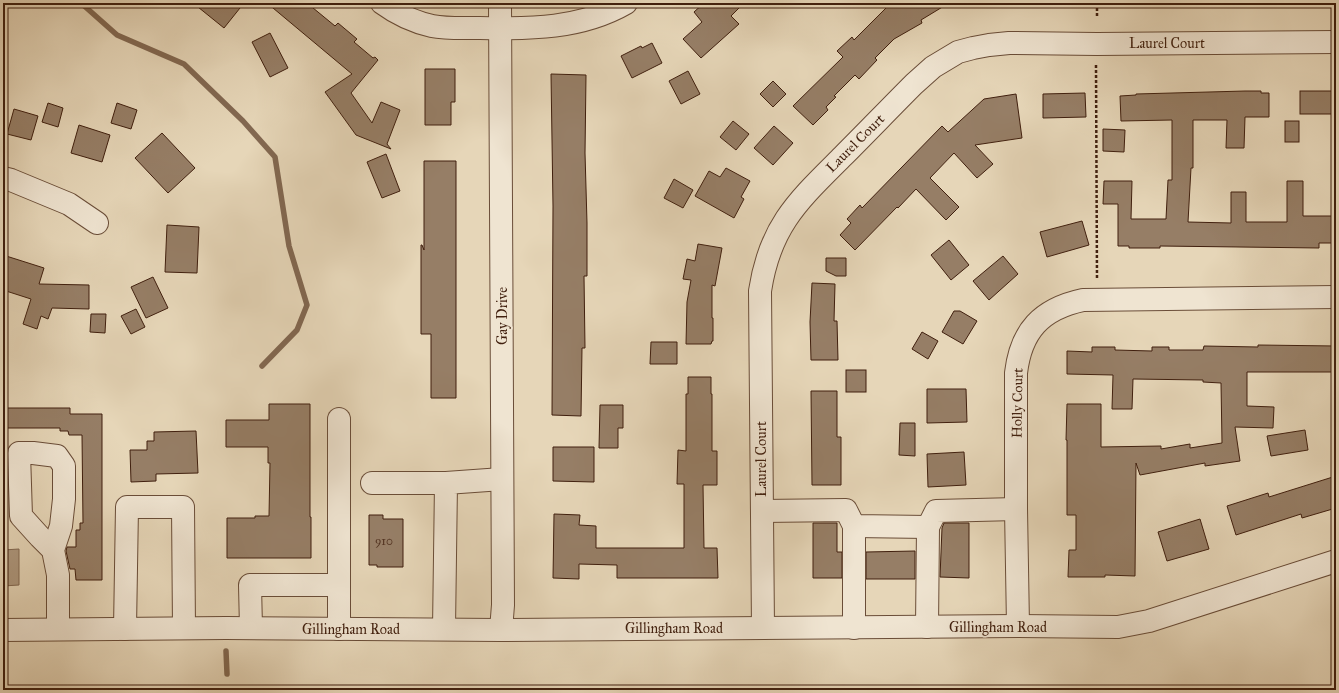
<svg xmlns="http://www.w3.org/2000/svg" width="1339" height="693" font-family="'IM FELL Great Primer',serif">
<rect width="100%" height="100%" fill="#e6d6b8"/>
<filter id="stains"><feTurbulence type="fractalNoise" baseFrequency=".005" numOctaves="4"/><feColorMatrix values="0 0 0 0 .2 0 0 0 0 .09 0 0 0 0 .02 0 0 0 .5 -.17"/></filter>
<radialGradient id="worn" r=".72"><stop offset=".6" stop-color="#630" stop-opacity="0"/><stop offset="1" stop-color="#630" stop-opacity=".3"/></radialGradient>
<polygon fill="#ae987e" stroke="#826851" points="19,549 19,585 3,586 3,550"/>
<g fill="none" stroke-linecap="round" stroke-linejoin="round">
<g stroke="#826851" stroke-width="5.5">
<polyline points="81,3 117,35 184,64 243,121 275,157 289,246 307,305 297,330 262,366"/>
<polyline points="226,651 227,674"/>
</g>
</g>
<g fill="#967e66" stroke="#401f0e">
<polygon points="193,3 244,3 224,28"/>
<polygon points="267,3 307,3 335,26 338,23 357,39 354,42 373,58 375,57 378,60 351,93 372,123 381,102 400,110 387,144 391,149 356,135 325,92 352,74"/>
<polygon points="704,3 744,3 731,16 739,24 701,58 683,39 702,22 694,12"/>
<polygon points="893,3 949,3 921,20 922,23 894,39 875,58 877,60 859,79 855,75 834,96 836,97 826,107 828,110 813,125 793,106 843,57 837,51 852,37 854,40 888,6"/>
<polygon points="270,33 288,68 270,77 252,42"/>
<polygon points="652,43 662,63 632,78 621,56 641,46 642,48"/>
<polygon points="425,69 455,69 455,102 451,102 451,125 425,125"/>
<polygon points="688,71 700,94 681,104 669,81"/>
<polygon points="551,74 586,75 585,153 587,223 587,276 584,276 585,348 582,348 581,416 552,415 553,206"/>
<polygon points="773,81 786,94 773,107 760,94"/>
<polygon points="1245,91 1261,91 1261,93 1269,93 1269,117 1245,117 1244,148 1226,148 1227,120 1193,120 1193,168 1191,168 1188,222 1231,223 1231,192 1246,192 1246,222 1287,222 1287,181 1303,181 1303,216 1336,216 1336,243 1319,243 1319,248 1160,246 1160,248 1129,248 1129,246 1118,246 1118,204 1103,204 1104,181 1132,181 1131,219 1166,219 1168,180 1172,180 1172,120 1121,121 1120,96 1136,95 1136,94"/>
<rect x="1300" y="91" width="35" height="23"/>
<polygon points="1085,93 1086,117 1043,118 1043,94"/>
<polygon points="1016,94 1022,138 975,145 993,164 977,178 954,153 930,178 959,207 946,220 916,189 898,208 897,207 855,250 840,235 851,223 847,219 860,205 862,208 942,126 948,132 984,99"/>
<polygon points="48,103 63,108 58,127 42,122"/>
<polygon points="117,103 137,110 131,129 111,123"/>
<polygon points="14,109 38,116 31,140 7,134"/>
<polygon points="733,121 749,134 736,150 720,137"/>
<rect x="1285" y="121" width="14" height="21"/>
<polygon points="79,125 110,135 102,162 71,153"/>
<polygon points="774,126 793,143 773,165 754,148"/>
<polygon points="1103,129 1125,130 1124,152 1103,151"/>
<polygon points="162,133 195,168 168,193 135,158"/>
<polygon points="386,154 400,191 382,198 367,162"/>
<polygon points="424,161 456,161 456,398 431,398 431,334 421,334 421,245 422,245 424,250"/>
<polygon points="726,168 750,181 741,197 744,199 734,218 695,196 709,171 720,177"/>
<polygon points="674,179 693,190 683,208 664,198"/>
<polygon points="1082,221 1089,245 1047,257 1040,232"/>
<polygon points="167,225 199,227 197,273 165,272"/>
<polygon points="949,240 969,265 951,280 931,255"/>
<polygon points="698,244 722,248 715,286 712,285 712,318 713,318 713,341 712,341 711,344 686,344 687,302 691,280 683,279 687,259 695,261"/>
<polygon points="3,255 44,268 39,284 89,285 89,309 52,308 48,319 41,316 37,329 23,324 31,299 3,290"/>
<polygon points="1003,256 1018,274 989,300 973,281"/>
<polygon points="826,258 846,258 846,276 836,276 826,271"/>
<polygon points="153,277 168,308 146,318 131,287"/>
<polygon points="812,283 835,284 834,321 837,321 838,360 811,360 810,322"/>
<polygon points="136,309 145,327 131,334 121,316"/>
<polygon points="954,311 960,311 977,321 963,344 942,332"/>
<polygon points="91,314 106,314 105,333 90,332"/>
<polygon points="922,332 938,341 928,359 912,349"/>
<polygon points="651,342 677,342 677,364 650,364"/>
<polygon points="1258,345 1336,346 1336,372 1247,372 1247,406 1274,407 1273,428 1235,427 1240,461 1205,466 1205,463 1140,475 1136,463 1135,576 1105,575 1105,577 1068,577 1069,550 1076,550 1076,515 1067,515 1067,440 1066,440 1067,404 1101,404 1101,447 1161,446 1161,449 1190,444 1190,448 1222,443 1221,383 1203,382 1203,380 1133,379 1132,409 1112,409 1113,375 1067,374 1067,351 1092,352 1092,347 1115,347 1115,350 1152,351 1152,347 1169,347 1169,350 1203,350 1204,346 1258,347"/>
<rect x="846" y="370" width="20" height="22"/>
<polygon points="688,377 711,377 711,394 712,394 712,451 717,451 717,485 703,485 704,548 717,548 718,578 617,578 617,565 579,564 579,579 553,578 554,514 580,515 579,525 596,526 596,548 684,548 684,484 677,484 678,450 686,451 686,394 688,394"/>
<polygon points="927,389 966,389 967,422 927,423"/>
<polygon points="811,391 837,391 837,437 841,437 841,485 812,485"/>
<polygon points="269,404 310,404 310,517 311,517 311,558 227,558 227,518 255,518 255,516 269,516 270,463 268,463 268,447 226,447 226,420 269,420"/>
<polygon points="600,405 623,405 623,428 618,428 618,448 599,448"/>
<polygon points="3,408 70,408 70,414 102,414 102,580 76,580 75,569 70,569 66,551 67,547 76,547 76,530 80,530 80,523 83,523 82,435 69,435 68,431 60,431 60,428 3,428"/>
<polygon points="900,423 915,423 915,456 899,455"/>
<polygon points="1305,430 1308,450 1271,456 1267,436"/>
<polygon points="196,431 198,473 156,474 156,481 131,482 130,450 147,450 147,441 154,441 154,432"/>
<polygon points="553,447 594,447 594,482 553,481"/>
<polygon points="964,452 966,485 928,487 927,454"/>
<polygon points="1336,476 1336,508 1302,518 1301,514 1236,535 1227,506 1268,493 1269,497"/>
<polygon points="369,515 383,515 383,519 403,519 403,567 377,567 377,565 369,565"/>
<polygon points="1200,519 1209,549 1167,561 1158,532"/>
<polygon points="813,523 837,523 837,552 842,552 842,578 813,578"/>
<polygon points="944,523 969,523 969,578 940,577 942,528"/>
<polygon points="915,551 915,579 866,579 866,552"/>
</g>
<g fill="none" stroke-linecap="round" stroke-linejoin="round">
<g stroke="#6a4d38" stroke-width="24">
<g id="minor">
<path d="M 382,3 C 397,14 414,22 432,26 C 447,29 464,28 480,28 C 530,29 581,29 626,3"/>
<polyline points="500,3 503,605 501,630"/>
<polyline points="3,178 11,180 69,204 97,223"/>
<polyline points="339,419 339,629"/>
<polyline points="372,483 446,483"/>
<polyline points="762,511 846,510 854,526 928,527"/>
<polyline points="53,550 40,537 21,516 19,453 33,453 57,456 64,466 64,499 61,526 53,550 58,575 58,629"/>
<path d="M 1018,626 L 1016,509 L 1016,373 C 1021,331 1041,309 1083,300 L 1336,297"/>
<polyline points="927,627 928,527 936,511 1016,509"/>
<polyline points="251,628 250,585 339,585"/>
<path d="M 763,628 L 760,291 C 770,225 799,200 843,156 C 867,132 890,108 914,84 L 933,67 L 958,52 L 973,48 L 989,45 L 1009,43 L 1097,44 L 1336,42"/>
<polyline points="854,628 854,526"/>
<polyline points="125,629 127,507 183,507 184,628"/>
<polyline points="444,629 446,483 502,479"/>
<polyline points="3,630 226,628 501,630 1018,626 1118,627 1149,621 1336,561"/>
</g>
</g>
<g stroke="#401f0e" stroke-width="2.5" stroke-dasharray="3 2" stroke-linecap="butt">
<polyline points="1097,3 1097,18"/>
<polyline points="1096,65 1097,279"/>
</g>
<use href="#minor" stroke="#efe4d1" stroke-width="22"/>
</g>
<g text-anchor="middle" stroke-width="3.5" stroke-linejoin="round" paint-order="stroke">
<g font-size="12" fill="#563724">
<text x="384" y="545">910</text>
</g>
<g font-size="14" fill="#401f0e" stroke="#efe4d1">
<text x="1167" y="48">Laurel Court</text>
<text transform="translate(855 143) rotate(-45)" y="5">Laurel Court</text>
<text transform="translate(502 316) rotate(-90)" y="5">Gay Drive</text>
<text transform="translate(1017 403) rotate(-89)" y="5">Holly Court</text>
<text transform="translate(761 459) rotate(-90)" y="5">Laurel Court</text>
<text x="998" y="632">Gillingham Road</text>
<text x="674" y="633">Gillingham Road</text>
<text x="351" y="634">Gillingham Road</text>
</g>
</g>
<rect width="1339" height="693" fill="none" stroke="#e6d6b8" stroke-width="16"/>
<rect x="4" y="4" width="1331" height="685" fill="none" stroke="#401f0e" stroke-width="2"/>
<rect x="8" y="8" width="1323" height="677" fill="none" stroke="#401f0e"/>
<rect width="100%" height="100%" filter="url(#stains)"/>
<rect width="100%" height="100%" fill="url(#worn)"/>
</svg>
